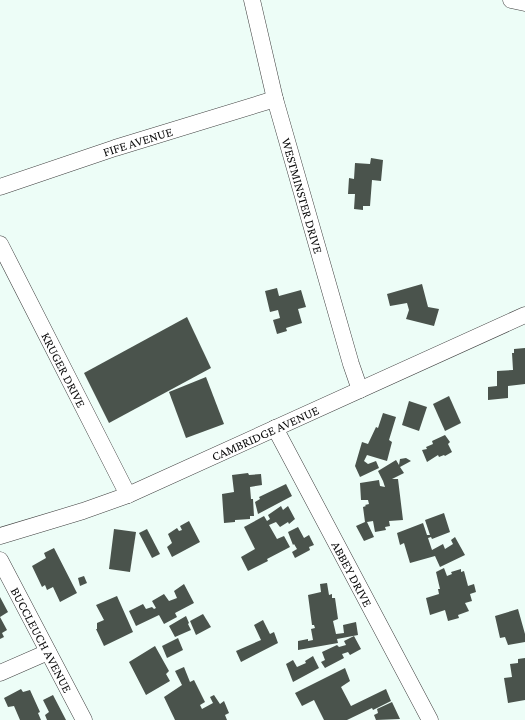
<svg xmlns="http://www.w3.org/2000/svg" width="525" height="720" font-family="'Crimson Pro',serif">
<rect width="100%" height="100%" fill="#edfdf7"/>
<g fill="#4a534c">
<polygon points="371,158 383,160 381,181 372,180 370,206 363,206 363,210 354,209 355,194 348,194 349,178 354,179 355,163 370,164"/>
<polygon points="422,284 428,307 439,309 434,326 406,319 409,310 407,303 390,306 387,294"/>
<polygon points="277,288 279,296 301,290 306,307 298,309 302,323 286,328 287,331 277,334 273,320 280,318 278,310 270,312 265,291"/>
<polygon points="187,317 211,368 109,423 84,373"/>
<polygon points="525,348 525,384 508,386 508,398 488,400 488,387 497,386 497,371 513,370 512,353 514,353 514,349"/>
<polygon points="206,377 224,424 186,438 169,392"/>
<polygon points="449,396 461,423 445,431 433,404"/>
<polygon points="409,401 427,407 419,431 402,425"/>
<polygon points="383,413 396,417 389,440 392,442 387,461 367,455 364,461 368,464 376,461 379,468 360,477 355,466 362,442 368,444 376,427 378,428"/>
<polygon points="445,435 450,442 448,444 452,452 445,456 444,455 439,457 438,455 427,462 422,450 427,449 426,447 433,444 432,441"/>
<polygon points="406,458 411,461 400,467 404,473 392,479 398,479 403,520 389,521 390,526 385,527 386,530 375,532 373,521 367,522 374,537 364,541 356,526 365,522 363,507 366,506 365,505 369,504 368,500 361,500 360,483 379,480 380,486 385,487 383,481 378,471 396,460 399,465 400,459"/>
<polygon points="248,473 249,475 261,474 262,485 250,487 251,499 253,499 254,516 250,516 250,519 235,520 235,522 224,523 222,494 234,492 232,475"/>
<polygon points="286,484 292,496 258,514 255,502 260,499 259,497"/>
<polygon points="281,506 283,510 288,506 295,519 289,524 288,522 280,527 276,522 269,525 277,539 284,536 290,547 267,559 268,561 248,571 241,557 255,549 244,527 264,516 267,521 270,519 268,515"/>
<polygon points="444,513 450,532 432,539 431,537 428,538 432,550 443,544 445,549 453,544 451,540 455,537 465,555 440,567 435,556 410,563 404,543 400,545 397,533 423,523 427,535 430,535 425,520"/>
<polygon points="189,521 200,542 172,557 167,547 172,543 168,534 177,528 179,531 182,530 180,526"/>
<polygon points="298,527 304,538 309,535 314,545 309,547 310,550 295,558 292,552 297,549 294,544 293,545 288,532"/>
<polygon points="114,529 136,532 130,572 109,569"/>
<polygon points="147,529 160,554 152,558 139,533"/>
<polygon points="54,548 77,593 60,602 53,587 47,590 45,585 42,587 32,566 46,558 44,553"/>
<polygon points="444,568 447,576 452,574 451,572 461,569 461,572 464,571 468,586 474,584 476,592 470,594 472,601 465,603 469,611 458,615 459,618 448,621 445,610 430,615 426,598 439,594 438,589 440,589 436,572"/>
<polygon points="84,576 87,583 80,586 78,578"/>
<polygon points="327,583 329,595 332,594 332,598 335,598 338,619 333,621 336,634 344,633 343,625 356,622 358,635 337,639 338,643 298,650 298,641 308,639 308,641 313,640 311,629 315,628 314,625 312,625 308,595 321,592 320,584"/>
<polygon points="184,584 194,603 175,613 177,617 164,624 159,615 136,626 129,611 143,604 146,609 152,607 154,609 156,608 152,601 164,594 169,601 177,598 174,591"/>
<polygon points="117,596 133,632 104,646 96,629 97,629 97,623 104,620 96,605"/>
<polygon points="0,597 8,612 0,617 7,630 2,633 4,637 0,639"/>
<polygon points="518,609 525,634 525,642 508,645 505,637 500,638 495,616"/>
<polygon points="203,614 211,627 196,635 190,621"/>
<polygon points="186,616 189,623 188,624 191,630 175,637 169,626"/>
<polygon points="263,620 270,634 274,632 278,643 241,662 236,651 261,640 254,625"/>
<polygon points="354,636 361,649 350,655 348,652 342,654 344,658 325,668 321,662 325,660 322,652 337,645 339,647 346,645 344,641"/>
<polygon points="178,638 183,650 167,658 162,646"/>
<polygon points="155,646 169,671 166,674 170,681 146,695 129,662"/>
<polygon points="313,656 319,668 293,682 286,664 293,660 297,667 306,663 305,661"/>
<polygon points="525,658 525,700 508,703 504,678 512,677 510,664 518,663 518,659"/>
<polygon points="184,667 190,682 194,680 205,702 200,705 202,709 213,703 210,697 214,695 220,704 224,701 229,713 225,715 227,720 175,720 164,697 182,685 175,671"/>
<polygon points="345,668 350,681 341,687 351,706 386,689 391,701 373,710 372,708 347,720 324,720 314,700 302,706 295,693"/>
<polygon points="21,689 23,692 30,690 40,712 38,713 41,720 20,720 14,706 8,707 4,698"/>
<polygon points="53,695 66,720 47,720 45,715 49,712 43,700"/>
<polygon points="392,702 400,719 376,720 374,715 378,713 377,709"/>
</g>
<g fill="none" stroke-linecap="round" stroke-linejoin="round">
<g stroke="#3f3f3f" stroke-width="17">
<g id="minor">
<path id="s1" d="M 252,0 L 275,99 L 351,364 L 360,390"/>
<polyline points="511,0 525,3"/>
<path id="s2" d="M 0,187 L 115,148 L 275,99"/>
<path id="s3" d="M 0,244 L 128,495"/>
<path id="s4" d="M 275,428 L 430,720"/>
<path id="s5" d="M 0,536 L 83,511 L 128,495 L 525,315"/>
<path id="s6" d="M 0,560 L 84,720"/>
<polyline points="0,673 48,652"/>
</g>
</g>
<use href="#minor" stroke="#fff" stroke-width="16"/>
</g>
<g text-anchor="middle" stroke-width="4" stroke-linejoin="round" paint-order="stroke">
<g font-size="13" fill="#0c0c0c" stroke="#fff">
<text dy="5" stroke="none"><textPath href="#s2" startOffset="145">FIFE AVENUE</textPath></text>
<text dy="5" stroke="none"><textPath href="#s1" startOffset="202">WESTMINSTER DRIVE</textPath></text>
<text dy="5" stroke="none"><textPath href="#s3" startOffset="141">KRUGER DRIVE</textPath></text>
<text dy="5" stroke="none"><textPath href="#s5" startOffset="285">CAMBRIDGE AVENUE</textPath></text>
<text dy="5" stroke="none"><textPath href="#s4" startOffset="165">ABBEY DRIVE</textPath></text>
<text dy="5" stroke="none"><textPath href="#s6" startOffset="90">BUCCLEUCH AVENUE</textPath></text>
</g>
</g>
</svg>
